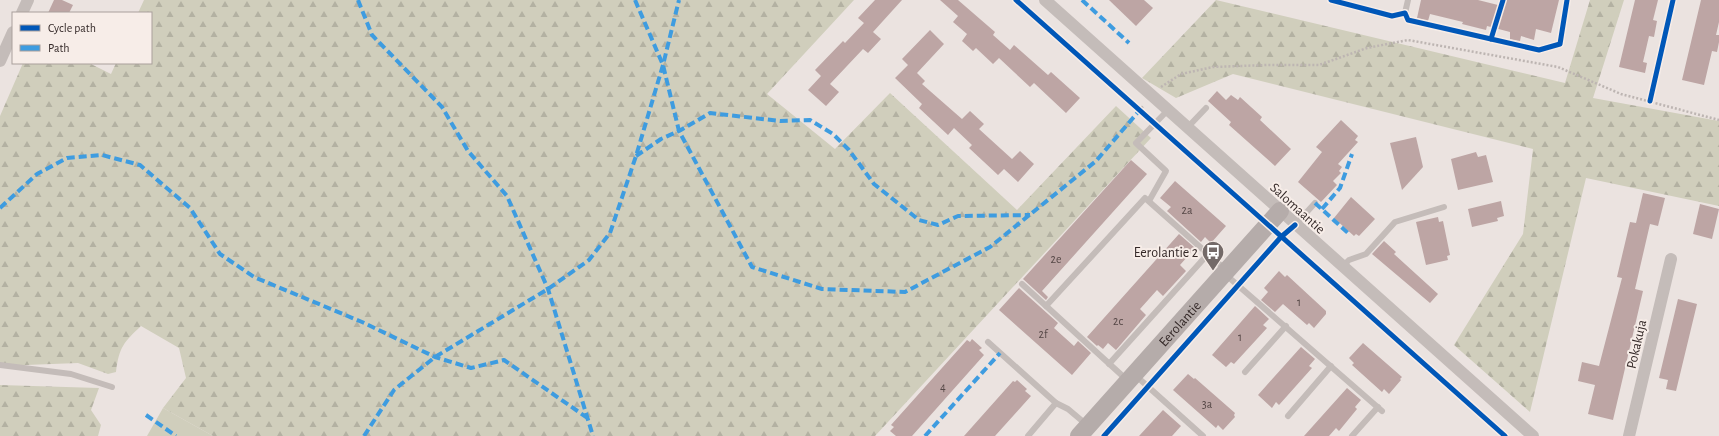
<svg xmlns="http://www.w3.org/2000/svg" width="1719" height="436" font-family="'Alegreya Sans',sans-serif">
<defs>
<pattern id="forest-firs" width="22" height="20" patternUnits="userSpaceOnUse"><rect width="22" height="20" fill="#d0cebc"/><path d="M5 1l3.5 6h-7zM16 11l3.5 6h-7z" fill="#b3b1a2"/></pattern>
</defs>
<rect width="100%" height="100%" fill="#ebe3e0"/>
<polygon fill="#d0cebc" points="163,408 213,436 147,436"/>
<g fill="url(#forest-firs)">
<path d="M 144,0 L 854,0 L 767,94 L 835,149 L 890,93 L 1017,210 L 1116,106 L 1151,138 L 875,436 L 213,436 L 163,408 L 186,378 L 179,348 L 141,326 C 124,342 119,347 116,372 L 108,374 L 78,363 L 0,366 L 0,116 L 23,63 L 89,63 L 111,74 L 116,63 L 151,63 L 151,13 L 138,13 Z"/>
<polygon points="1216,0 1565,83 1590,0 1624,0 1593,98 1719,121 1719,206 1586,178 1530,412 1454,345 1523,234 1533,149 1233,74 1176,98 1142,78"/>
<polygon points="0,385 99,388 91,410 101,425 98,436 0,436"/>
</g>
<g fill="#bda5a4">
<polygon points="54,0 62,0 73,5 69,13 48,13"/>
<polygon points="875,0 902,0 873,32 881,39 868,53 863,49 830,84 839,92 826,106 808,90 821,76 815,70 843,41 845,43 864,23 858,18"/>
<polygon points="940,0 958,0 995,32 993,35 1010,50 1014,45 1048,75 1051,72 1080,98 1066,113 1034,83 1030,87 999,58 993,64 976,48 973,51 962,41 967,34 953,22 958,16"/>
<polygon points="1109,0 1144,0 1153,8 1136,26"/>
<polygon points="1421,0 1478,0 1502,6 1503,0 1559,0 1551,33 1536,29 1534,40 1521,36 1520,41 1510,39 1510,32 1487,26 1486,30 1462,24 1463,22 1430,14 1428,21 1417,18"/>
<polygon points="1635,0 1658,0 1653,20 1657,21 1654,37 1649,36 1643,62 1647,63 1645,73 1619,67"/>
<polygon points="1701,0 1719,0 1719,22 1716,35 1719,35 1719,42 1717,52 1712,51 1704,85 1682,80"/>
<polygon points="930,30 944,44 917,73 925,81 922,84 962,119 970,111 984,124 979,129 1012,159 1020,151 1034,164 1018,182 1004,169 998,175 969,148 972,145 954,128 948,135 919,108 922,104 895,78 908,65 902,59"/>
<polygon points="1217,91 1226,100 1231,95 1238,100 1240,97 1262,117 1260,120 1291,149 1275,166 1229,125 1231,122 1208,101"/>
<polygon points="1341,120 1358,136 1355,140 1358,142 1338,164 1342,167 1339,171 1341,173 1333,181 1337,185 1321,202 1298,182 1322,152 1316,147"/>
<polygon points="1416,137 1423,167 1402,190 1390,143"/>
<polygon points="1476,152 1478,157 1486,155 1493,182 1458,190 1451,159"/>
<polygon points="1131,160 1147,174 1042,291 1048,297 1046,300 1023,279"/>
<polygon points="1175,181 1226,226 1211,243 1205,237 1201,242 1167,211 1171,207 1160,198"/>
<polygon points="1643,193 1665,198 1658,226 1650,224 1635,289 1643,291 1613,420 1588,414 1595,385 1578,381 1582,362 1599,366 1622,278 1617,277 1630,222 1636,223"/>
<polygon points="1351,197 1375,219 1359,236 1356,234 1354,236 1334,218"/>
<polygon points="1501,201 1504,216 1497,218 1498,221 1472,227 1468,209"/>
<polygon points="1700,204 1719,209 1712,239 1693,234"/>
<polygon points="1438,217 1439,222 1443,221 1450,255 1447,256 1448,260 1426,265 1416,222"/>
<polygon points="1179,234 1195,248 1180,265 1186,271 1163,296 1157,290 1140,309 1146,315 1116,350 1108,343 1103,349 1098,345 1097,346 1087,337"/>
<polygon points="1384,241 1396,252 1394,254 1438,294 1430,303 1372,254"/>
<polygon points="1279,271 1285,277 1287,275 1326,311 1326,314 1314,328 1309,323 1307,325 1283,304 1275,312 1261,300 1268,292 1264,288"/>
<polygon points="1019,288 1058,323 1054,328 1074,346 1078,341 1091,353 1072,375 999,310"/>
<polygon points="1678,299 1697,304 1676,391 1666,389 1668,380 1659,378"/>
<polygon points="1255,306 1269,319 1263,325 1267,328 1234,364 1231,362 1226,367 1212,355"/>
<polygon points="972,339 982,348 979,350 984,355 912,436 896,436 890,431 894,427 891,425 967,340 970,342"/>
<polygon points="1363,343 1402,377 1400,379 1401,380 1389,394 1384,389 1382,392 1352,365 1354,363 1349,358"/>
<polygon points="1301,347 1315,359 1309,366 1312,368 1279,405 1276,402 1272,408 1258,395"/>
<polygon points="1188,374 1194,379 1195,378 1235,413 1234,415 1235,417 1223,430 1218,425 1216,428 1173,390"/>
<polygon points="1017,380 1027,389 1025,391 1031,396 995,436 964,436 1013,381 1015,382"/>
<polygon points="1347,388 1361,400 1355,407 1357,409 1339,431 1336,428 1329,436 1304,436"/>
<polygon points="1163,410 1181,426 1172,436 1139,436"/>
</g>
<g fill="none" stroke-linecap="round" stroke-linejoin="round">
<g stroke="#bdb5b2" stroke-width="2.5" stroke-dasharray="2 2" stroke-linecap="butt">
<polyline points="1161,87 1181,74 1213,67 1267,65 1319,65 1367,48 1408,40 1558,67 1621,94 1719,120"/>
<polyline points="1139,111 1144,105"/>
</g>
<g stroke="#c4bcb9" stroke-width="6">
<polyline points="1405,13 1408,0"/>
<polyline points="1187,128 1206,108"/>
<polyline points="1149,201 1166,171 1136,143 1168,110"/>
<polyline points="1295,225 1315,203"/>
<polyline points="1208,254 1226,270"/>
<polyline points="1342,267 1349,260 1366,254 1395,222 1444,207"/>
<polyline points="1226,275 1382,411"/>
<polyline points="1022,284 1127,380"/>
<polyline points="1046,306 1145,198 1208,254 1109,364"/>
<polyline points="988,342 1056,403 1068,409 1087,425"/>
<polyline points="0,365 71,374 112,387"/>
<polyline points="1245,372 1286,326"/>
<polyline points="1135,375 1203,436"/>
<polyline points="1288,416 1331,366"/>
<polyline points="1028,436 1056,403"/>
<polyline points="1352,436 1378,407"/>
</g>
<g stroke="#c4bcb9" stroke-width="12">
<polyline points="1045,0 1533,436"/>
<polyline points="22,13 28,0"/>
<polyline points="0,61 13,32"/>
<polyline points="1629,436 1671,259"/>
</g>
<path stroke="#b5acaa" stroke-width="18" id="s1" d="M 1079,436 L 1280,211"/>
<g stroke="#3e9ce0" stroke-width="4" stroke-dasharray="8 4" stroke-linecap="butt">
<polyline points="358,0 372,35 442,107 468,151 507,196 548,289 593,436"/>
<polyline points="635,0 663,65 679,131 752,267 822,289 905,292 990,247 1096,161 1139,111"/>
<polyline points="1082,0 1129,43"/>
<polyline points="636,156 661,139 679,131 710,113 780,121 810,120 833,134 849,150 874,184 919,220 938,225 958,216 1030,215"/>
<polyline points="1315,203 1349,234"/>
<polyline points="0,208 37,174 67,158 102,155 140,165 190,208 220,254 254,277 362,322 435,357 471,368 504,360 589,419"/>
<polyline points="1322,209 1340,188 1352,154"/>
<polyline points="146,415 176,436"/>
<polyline points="364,436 394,390 435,357 548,289 589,260 610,233 636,156 663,65 679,0"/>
<polyline points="925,436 1000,353"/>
</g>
<g stroke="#f7ede8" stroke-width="8">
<g id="cycleway">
<polyline points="1016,0 1505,436"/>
<polyline points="1331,0 1392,16 1405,13 1408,20 1491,39"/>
<polyline points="1503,0 1491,39 1539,50 1560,44 1567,0"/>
<polyline points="1650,101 1673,0"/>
<polyline points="1104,436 1281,237 1295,225"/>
</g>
</g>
<use href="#cycleway" stroke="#0057b8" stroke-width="5"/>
</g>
<defs>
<g id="bus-pin" transform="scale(1.15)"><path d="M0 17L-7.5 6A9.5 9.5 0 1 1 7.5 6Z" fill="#746a68" stroke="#f7ede8"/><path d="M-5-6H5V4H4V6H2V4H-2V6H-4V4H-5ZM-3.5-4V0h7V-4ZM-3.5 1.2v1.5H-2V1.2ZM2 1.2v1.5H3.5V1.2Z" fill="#fff"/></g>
</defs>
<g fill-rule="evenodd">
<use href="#bus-pin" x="1213" y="252"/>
</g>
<g text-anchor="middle" stroke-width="4" stroke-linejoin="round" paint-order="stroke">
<g font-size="12" fill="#564847">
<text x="1187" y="214">2a</text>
<text x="1056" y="263">2e</text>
<text x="1299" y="306">1</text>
<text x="1118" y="325">2c</text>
<text x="1043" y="338">2f</text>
<text x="1240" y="341">1</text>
<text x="943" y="391">4</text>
<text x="1207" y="408">3a</text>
</g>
<g font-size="14" fill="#342928" stroke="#f7ede8">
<text transform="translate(1298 208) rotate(42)" y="5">Salomaantie</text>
<text dy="5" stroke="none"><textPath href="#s1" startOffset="151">Eerolantie</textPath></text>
<text transform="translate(1636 344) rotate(-77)" y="5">Pokakuja</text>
</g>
<g font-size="14" fill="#342928" stroke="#f7ede8" text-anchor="end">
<text x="1198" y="257">Eerolantie 2</text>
</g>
</g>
<rect x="12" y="12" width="140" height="52" fill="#f7ede8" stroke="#a99f9b"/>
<rect x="20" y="25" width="20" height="6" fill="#0057b8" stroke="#a99f9b"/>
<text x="48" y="32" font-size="12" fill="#342928">Cycle path</text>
<rect x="20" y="45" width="20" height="6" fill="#3e9ce0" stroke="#a99f9b"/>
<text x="48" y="52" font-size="12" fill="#342928">Path</text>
</svg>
